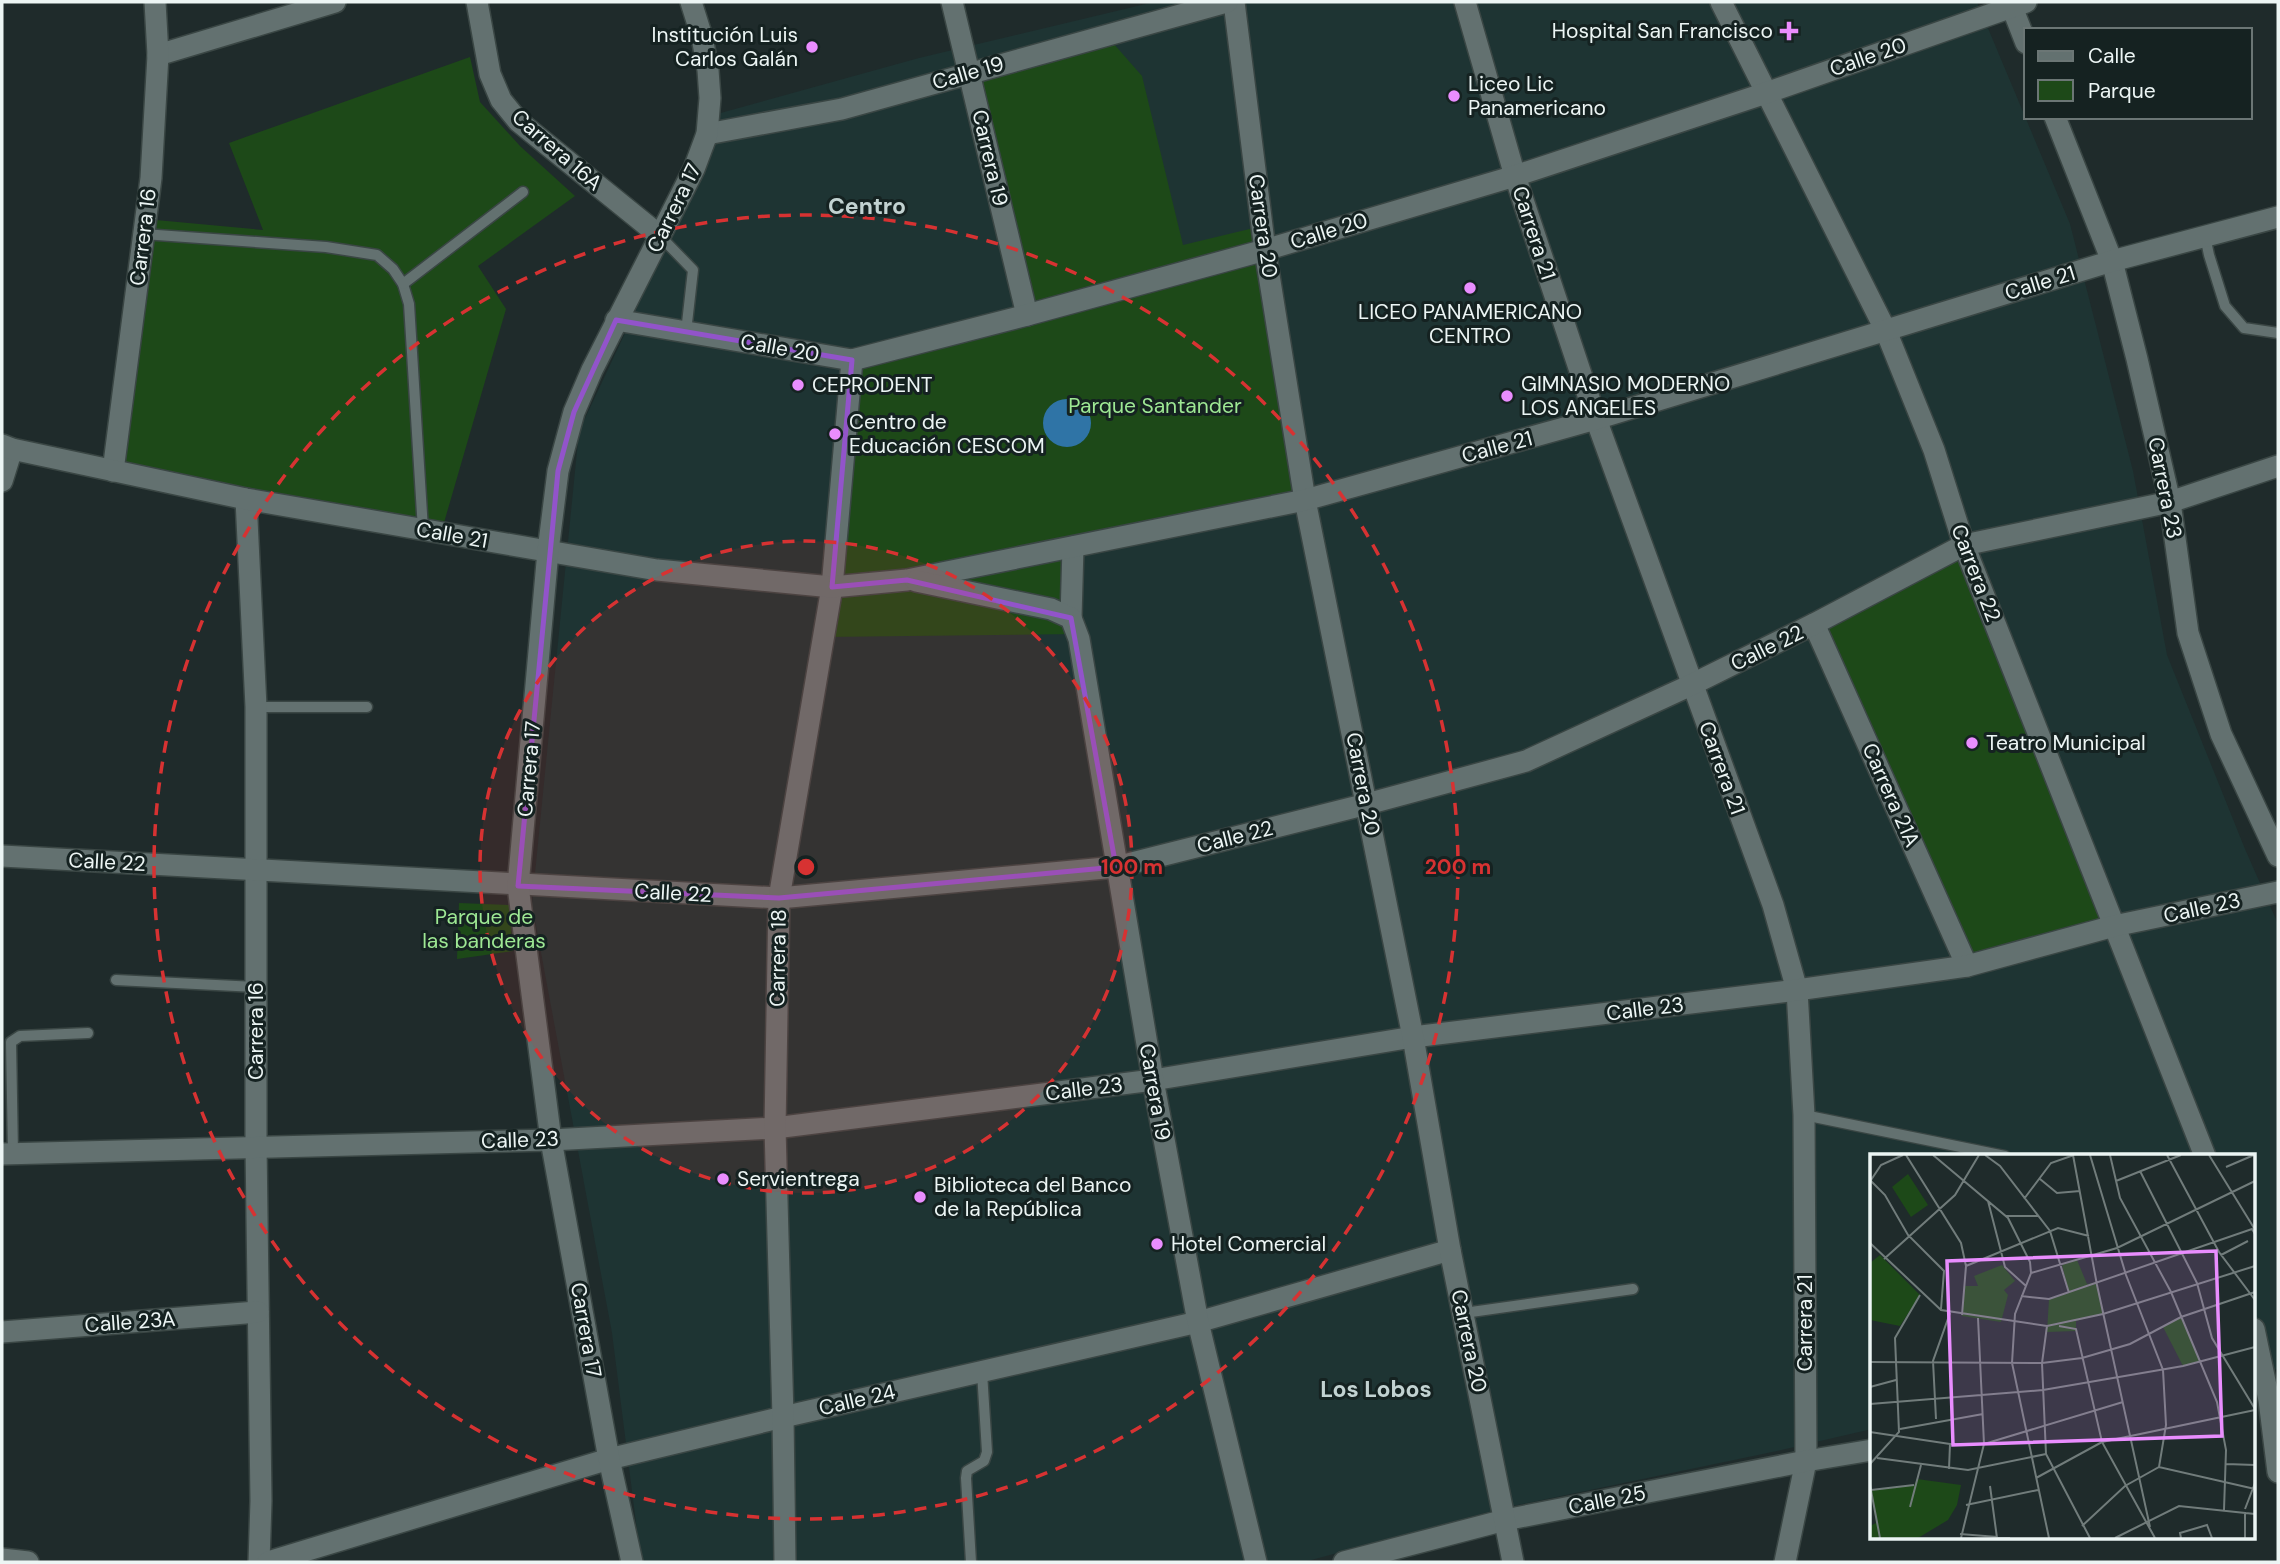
<svg xmlns="http://www.w3.org/2000/svg" width="2280" height="1564" font-family="'DM Sans',sans-serif">
<rect width="100%" height="100%" fill="#1f2b2b"/>
<polygon fill="#1e3433" points="1154,2 1977,2 2070,224 2133,471 2167,655 2245,849 2278,924 2278,1369 2254,1372 2254,1156 1872,1156 1872,1429 1777,1451 1503,1508 1304,1562 641,1562 612,1333 532,904 579,431 714,144 717,114 919,58"/>
<g fill="#1d4918">
<polygon points="1106,35 1142,76 1183,245 1262,226 1305,500 1073,547 1077,634 823,637 852,360 1026,313 970,72"/>
<polygon points="470,57 480,102 520,146 575,196 478,266 506,309 441,533 113,471 145,219 263,230 229,143"/>
<polygon points="1964,545 2114,926 1967,966 1814,624"/>
<polygon points="459,903 509,905 513,951 457,959"/>
</g>
<circle fill="#2f74a6" cx="1067" cy="423" r="24"/>
<g fill="none" stroke-linecap="round" stroke-linejoin="round">
<g stroke="#3a4644" stroke-width="13">
<g id="lane">
<polyline points="143,234 326,247 377,255 393,269 403,284 409,304 423,530"/>
<polyline points="660,236 693,270 686,332"/>
<polyline points="2205,236 2209,255 2225,306 2244,328 2278,333"/>
<polyline points="403,284 523,192"/>
<polyline points="256,707 367,707"/>
<polyline points="116,980 256,987"/>
<polyline points="1804,1115 2005,1156"/>
<polyline points="13,1153 11,1042 20,1036 88,1033"/>
<polyline points="1464,1313 1633,1289"/>
<polyline points="971,1562 966,1478 967,1471 984,1461 987,1452 982,1372"/>
</g>
</g>
<g stroke="#3a4644" stroke-width="24">
<g id="street">
<polyline points="477,2 490,74 501,100 518,121 660,236"/>
<polyline points="1234,2 1265,250"/>
<polyline points="1465,2 1515,176 1596,419 1773,905 1797,990 1804,1115 1806,1461 1785,1562"/>
<polyline points="1721,2 1886,331 1934,450 1964,545 2205,1156"/>
<polyline points="2010,2 2026,43"/>
<polyline points="158,55 335,2"/>
<polyline points="2055,117 2112,261 2137,359 2170,502 2188,633 2221,734 2278,856"/>
<polyline points="707,134 842,109 1227,2"/>
<polyline points="113,471 151,178 158,55 155,2"/>
<polyline points="2,481 12,449"/>
<polyline points="246,499 256,707 256,1146 261,1501 259,1562"/>
<polyline points="1071,618 1073,547"/>
<polyline points="1814,624 1967,966"/>
<polyline points="2,856 779,898 1116,867 1367,804 1526,761 1691,685 1814,624 1964,545 2170,502 2278,466"/>
<polyline points="2,1154 551,1140 775,1128 1153,1080 1413,1037 1797,990 1967,966 2114,926 2278,892"/>
<polyline points="2254,1329 2269,1400 2278,1472"/>
<polyline points="2,1332 258,1312"/>
<polyline points="2,1559 28,1562"/>
<polyline points="268,1562 609,1459 783,1417 1198,1322 1450,1250"/>
<polyline points="785,1562 783,1417 775,1128 779,898 832,587 852,360"/>
<polyline points="1344,1562 1505,1520 1806,1461 1872,1450"/>
</g>
</g>
<g stroke="#3a4644" stroke-width="24">
<g id="secondary">
<polyline points="952,2 1027,315"/>
<polyline points="1265,250 1305,500 1413,1037 1450,1250 1513,1562"/>
<polyline points="616,320 852,360 1027,315 1265,250 1515,176 1766,93 2026,2"/>
<polyline points="2,445 12,449 246,499 657,570 832,587 907,580 1305,500 1596,419 2112,261 2278,217"/>
<polyline points="916,581 1051,609 1071,618 1079,639 1153,1080 1198,1322 1256,1562"/>
<polyline points="632,1562 609,1459 551,1140 518,886 548,551 558,471 574,412 592,370 694,169 707,134 710,98 708,70 702,37 691,2"/>
</g>
</g>
<use href="#lane" stroke="#637170" stroke-width="10"/>
<use href="#street" stroke="#637170" stroke-width="21"/>
<use href="#secondary" stroke="#637170" stroke-width="21"/>
</g>
<path fill="none" stroke="#9254ca" stroke-width="5" stroke-linejoin="round" d="M 616,320 L 852,360 L 832,587 L 907,580 L 1071,618 L 1116,867 L 779,898 L 518,886 L 558,471 L 574,412 Z"/>
<circle cx="806" cy="867" r="326" fill="#d73232" fill-opacity=".12"/>
<g fill="none" stroke="#d73232" stroke-width="3.5" stroke-dasharray="12 9">
<circle cx="806" cy="867" r="326"/>
<circle cx="806" cy="867" r="652"/>
</g>
<g fill="#e98dfe" stroke="#152221" stroke-width="2.5">
<path d="M1785.5 20.5h7v7h7v7h-7v7h-7v-7h-7v-7h7z"/>
<circle cx="812" cy="47" r="7"/>
<circle cx="1454" cy="96" r="7"/>
<circle cx="1470" cy="288" r="7"/>
<circle cx="798" cy="385" r="7"/>
<circle cx="1507" cy="396" r="7"/>
<circle cx="835" cy="434" r="7"/>
<circle cx="1972" cy="743" r="7"/>
<circle cx="723" cy="1179" r="7"/>
<circle cx="920" cy="1197" r="7"/>
<circle cx="1157" cy="1244" r="7"/>
</g>
<g text-anchor="middle" stroke-width="6" stroke-linejoin="round" paint-order="stroke">
<g font-size="21" fill="#ecf5f4" stroke="#152221" text-anchor="start">
<text x="1773" y="38" text-anchor="end">Hospital San Francisco</text>
<text x="798" y="42" text-anchor="end">Institución Luis<tspan x="798" dy="24">Carlos Galán</tspan></text>
<text x="1468" y="91">Liceo Lic<tspan x="1468" dy="24">Panamericano</tspan></text>
<text x="1470" y="319" text-anchor="middle">LICEO PANAMERICANO<tspan x="1470" dy="24">CENTRO</tspan></text>
<text x="1521" y="391">GIMNASIO MODERNO<tspan x="1521" dy="24">LOS ANGELES</tspan></text>
<text x="812" y="392">CEPRODENT</text>
<text x="849" y="429">Centro de<tspan x="849" dy="24">Educación CESCOM</tspan></text>
<text x="1986" y="750">Teatro Municipal</text>
<text x="737" y="1186">Servientrega</text>
<text x="934" y="1192">Biblioteca del Banco<tspan x="934" dy="24">de la República</tspan></text>
<text x="1171" y="1251">Hotel Comercial</text>
</g>
<g font-size="21" fill="#ecf5f4" stroke="#152221">
<text transform="translate(1868 57) rotate(-19)" y="7">Calle 20</text>
<text transform="translate(968 73) rotate(-16)" y="7">Calle 19</text>
<text transform="translate(557 150) rotate(41)" y="7">Carrera 16A</text>
<text transform="translate(990 158) rotate(77)" y="7">Carrera 19</text>
<text transform="translate(674 208) rotate(-64)" y="7">Carrera 17</text>
<text transform="translate(1263 226) rotate(82)" y="7">Carrera 20</text>
<text transform="translate(1329 231) rotate(-17)" y="7">Calle 20</text>
<text transform="translate(1534 233) rotate(72)" y="7">Carrera 21</text>
<text transform="translate(143 237) rotate(-83)" y="7">Carrera 16</text>
<text transform="translate(2040 283) rotate(-17)" y="7">Calle 21</text>
<text transform="translate(780 348) rotate(10)" y="7">Calle 20</text>
<text transform="translate(1497 447) rotate(-15)" y="7">Calle 21</text>
<text transform="translate(2165 488) rotate(79)" y="7">Carrera 23</text>
<text transform="translate(452 535) rotate(10)" y="7">Calle 21</text>
<text transform="translate(1976 573) rotate(69)" y="7">Carrera 22</text>
<text transform="translate(1767 648) rotate(-26)" y="7">Calle 22</text>
<text transform="translate(1722 768) rotate(70)" y="7">Carrera 21</text>
<text transform="translate(529 769) rotate(-85)" y="7">Carrera 17</text>
<text transform="translate(1363 784) rotate(79)" y="7">Carrera 20</text>
<text transform="translate(1891 795) rotate(66)" y="7">Carrera 21A</text>
<text transform="translate(1235 837) rotate(-14)" y="7">Calle 22</text>
<text transform="translate(107 862) rotate(3)" y="7">Calle 22</text>
<text transform="translate(673 893) rotate(3)" y="7">Calle 22</text>
<text transform="translate(2202 908) rotate(-12)" y="7">Calle 23</text>
<text transform="translate(778 958) rotate(-89)" y="7">Carrera 18</text>
<text transform="translate(1645 1009) rotate(-7)" y="7">Calle 23</text>
<text transform="translate(256 1031) rotate(-90)" y="7">Carrera 16</text>
<text transform="translate(1084 1089) rotate(-7)" y="7">Calle 23</text>
<text transform="translate(1155 1092) rotate(80)" y="7">Carrera 19</text>
<text transform="translate(520 1140) rotate(-2)" y="7">Calle 23</text>
<text transform="translate(130 1322) rotate(-4)" y="7">Calle 23A</text>
<text transform="translate(1805 1323) rotate(-90)" y="7">Carrera 21</text>
<text transform="translate(586 1330) rotate(80)" y="7">Carrera 17</text>
<text transform="translate(1469 1341) rotate(78)" y="7">Carrera 20</text>
<text transform="translate(857 1400) rotate(-13)" y="7">Calle 24</text>
<text transform="translate(1607 1500) rotate(-11)" y="7">Calle 25</text>
</g>
<g font-size="21" fill="#9ee894" stroke="#152221">
<text x="1155" y="413">Parque Santander</text>
<text x="484" y="924">Parque de<tspan x="484" dy="24">las banderas</tspan></text>
</g>
<g font-size="23" font-weight="bold" fill="#c2d2d1" stroke="#152221">
<text x="867" y="214">Centro</text>
<text x="1376" y="1397">Los Lobos</text>
</g>
</g>
<g transform="translate(1870 1154)">
<rect width="385" height="385" fill="#1f2b2b"/>
<path d="M 38,20 L 58,51 L 41,63 L 22,33 ZM 10,101 L 50,141 L 30,172 L 0,166 L 0,109 ZM 207,106 L 217,130 L 227,128 L 233,160 L 206,167 L 206,177 L 177,178 L 179,145 L 199,139 L 192,111 ZM 132,111 L 145,127 L 134,136 L 138,141 L 131,168 L 92,162 L 95,132 L 108,132 L 104,122 ZM 311,163 L 330,207 L 313,212 L 293,173 ZM 47,325 L 91,331 L 87,351 L 78,366 L 48,384 L 0,384 L 0,372 L 6,369 L 1,336 L 44,331 Z" fill="#1d4918"/>
<path fill="none" stroke="#717c7b" stroke-width="2" d="M 36,1 L 91,89 L 96,112 L 92,161M 63,1 L 138,64 L 160,108 L 161,119 L 145,160 L 142,209 L 179,384M 115,1 L 130,12 L 180,77 L 199,139M 203,1 L 227,131M 220,1 L 256,121 L 293,216 L 296,271 L 289,313M 240,1 L 250,44 L 301,138 L 347,248 L 356,296 L 354,356M 297,1 L 349,98 L 385,146M 339,1 L 384,74M 356,13 L 384,1M 270,17 L 327,129 L 342,184 L 385,255M 170,25 L 187,39 L 210,37M 0,26 L 15,41 L 38,81 L 74,117 L 71,155M 1,26 L 11,11 L 33,1M 246,27 L 311,1M 154,45 L 181,9 L 204,1M 118,47 L 135,113 L 156,132M 136,62 L 168,62M 0,89 L 71,156 L 177,172 L 233,160 L 385,112M 351,101 L 378,87M 14,105 L 85,41 L 109,1M 96,112 L 188,74 L 219,82M 161,119 L 247,94 L 385,27M 227,131 L 280,373M 151,142 L 179,145 L 382,75 L 385,80M 177,172 L 172,209 L 176,300 L 220,384M 189,172 L 206,175 L 232,288 L 285,384M 0,208 L 172,209 L 212,204 L 260,190 L 311,163 L 385,138M 0,233 L 26,226M 0,250 L 173,236 L 313,212 L 385,193M 66,265 L 63,207 L 80,159M 30,275 L 113,260M 0,278 L 80,290 L 114,290 L 253,248M 7,304 L 98,316 L 176,300M 0,310 L 29,278 L 25,184 L 50,141M 356,310 L 385,311M 79,315 L 80,290M 166,324 L 232,288 L 385,256M 0,331 L 10,384M 120,332 L 127,384M 1,336 L 44,331M 96,351 L 168,336M 40,353 L 51,311M 375,355 L 385,329M 375,358 L 375,384M 212,372 L 255,332 L 289,313 L 385,335M 90,380 L 140,384M 91,384 L 114,290 L 108,164M 245,384 L 309,352 L 385,360M 311,384 L 310,379 L 337,371 L 342,384"/>
<path fill="#e98dfe" fill-opacity="0.15" stroke="#e98dfe" stroke-width="3.5" d="M 346,97 L 352,282 L 83,291 L 77,107 Z"/>
<rect width="385" height="385" fill="none" stroke="#ecf5f4" stroke-width="3.5"/>
</g>
<circle cx="806" cy="867" r="10" fill="#d73232" stroke="#152221" stroke-width="3.5"/>
<g font-size="21" text-anchor="middle" font-weight="bold" fill="#d73232" stroke="#152221" stroke-width="6" stroke-linejoin="round" paint-order="stroke">
<text x="1132" y="874">100 m</text>
<text x="1458" y="874">200 m</text>
</g>
<rect width="2280" height="1564" fill="none" stroke="#ecf5f4" stroke-width="7"/>
<rect x="2024" y="28" width="228" height="91" fill="#152221" stroke="#6b7675" stroke-width="2"/>
<rect x="2038" y="51" width="35" height="10" fill="#637170" stroke="#6b7675" stroke-width="2"/>
<text x="2088" y="63" font-size="21" fill="#ecf5f4">Calle</text>
<rect x="2038" y="80" width="35" height="21" fill="#1d4918" stroke="#6b7675" stroke-width="2"/>
<text x="2088" y="98" font-size="21" fill="#ecf5f4">Parque</text>
</svg>
